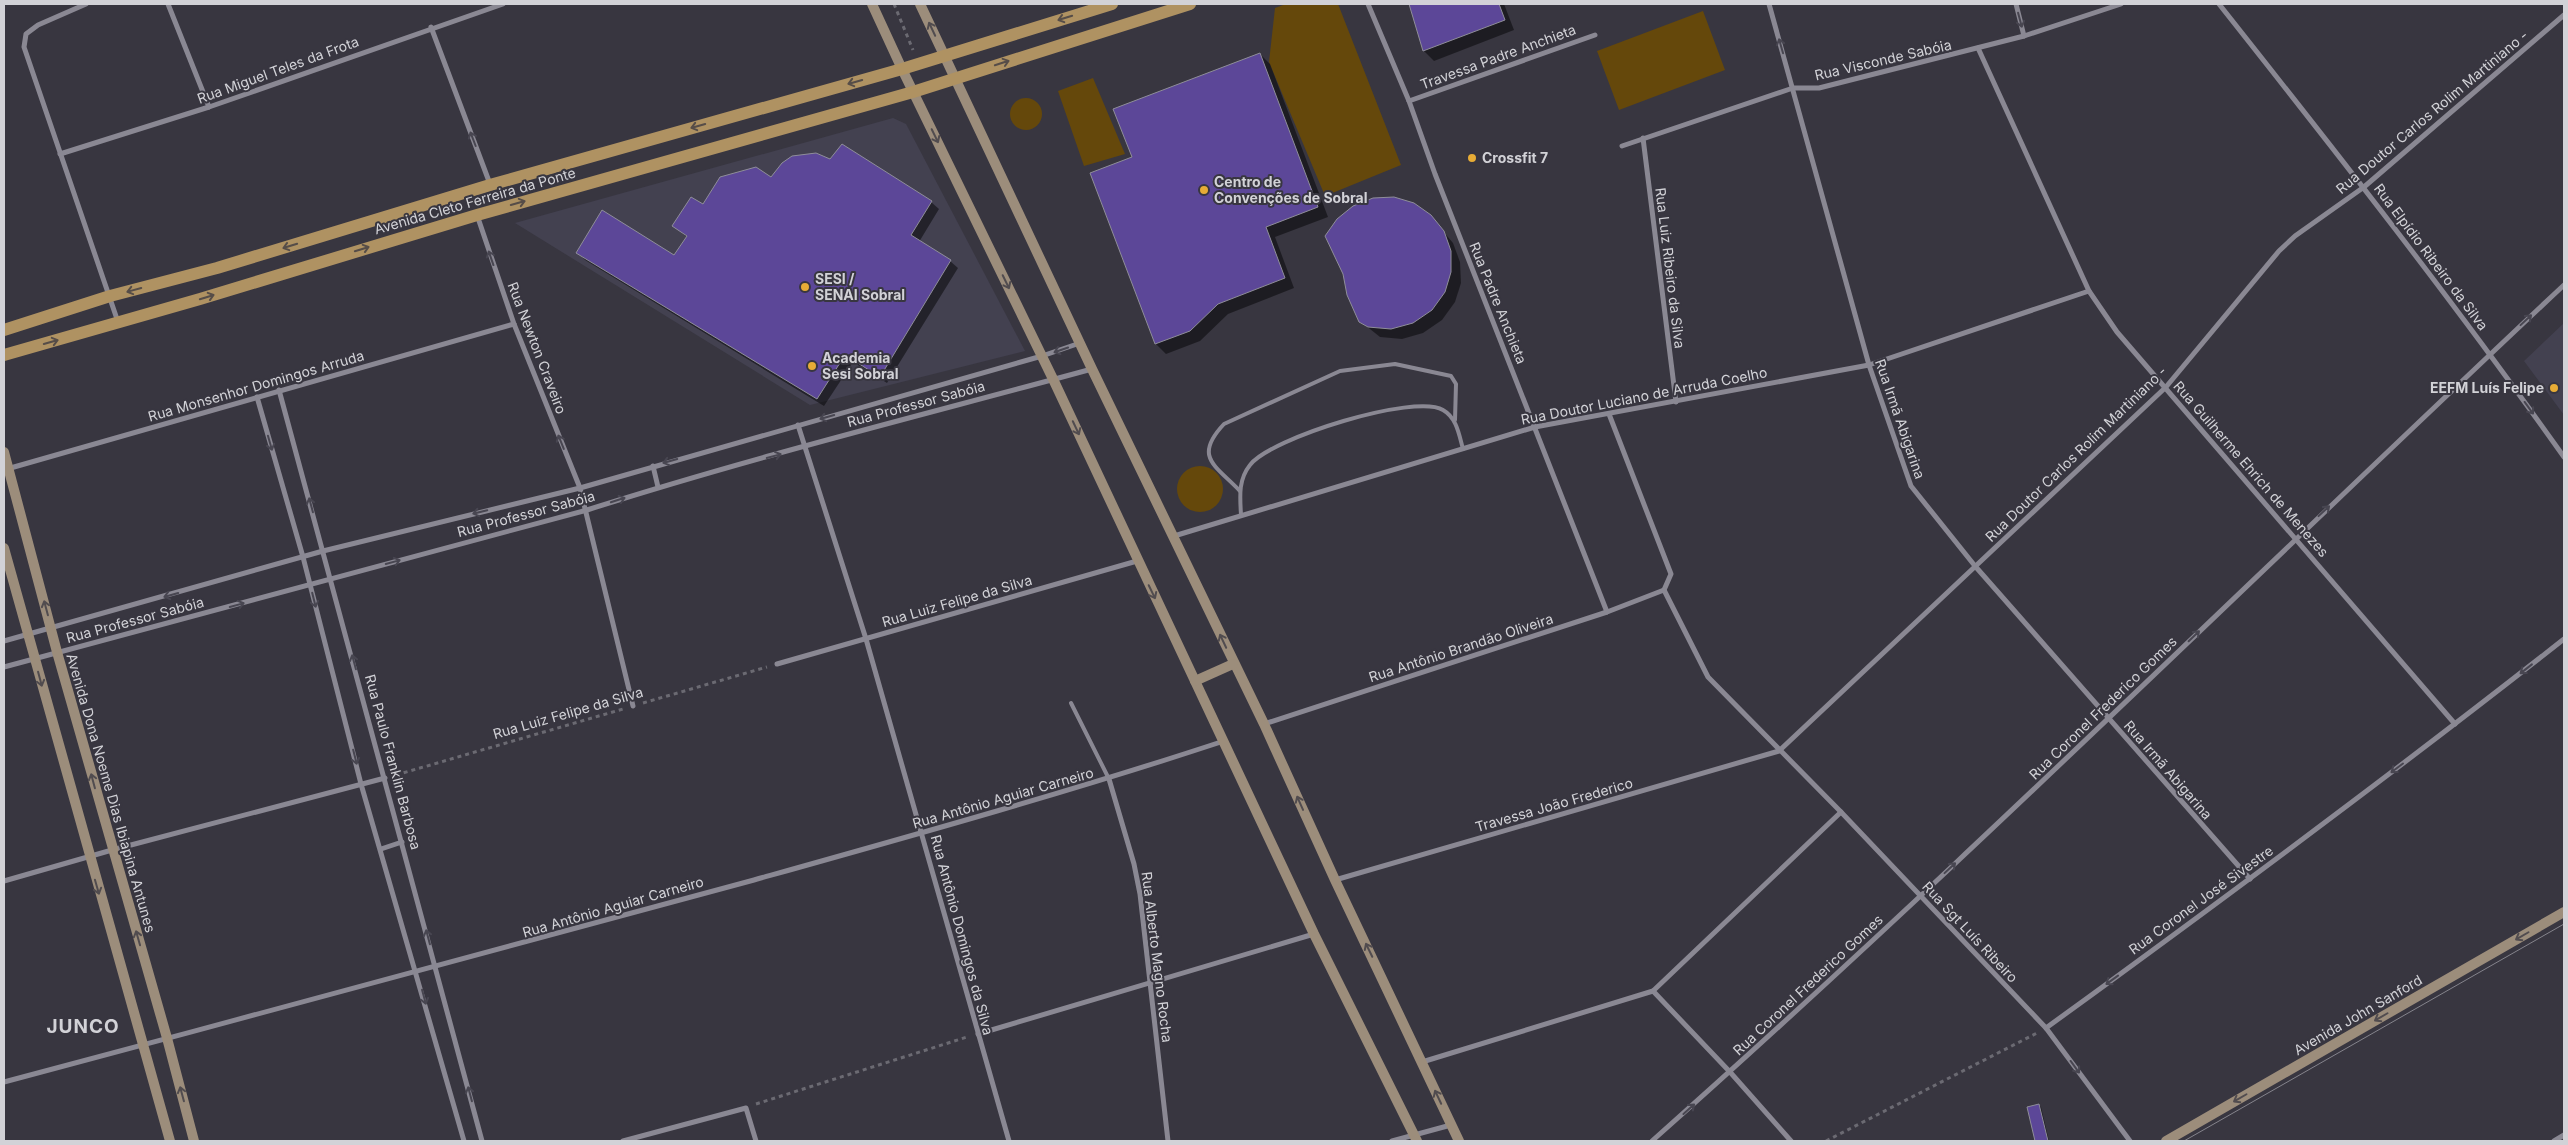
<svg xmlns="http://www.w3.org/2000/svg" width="2568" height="1145" font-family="Inter,sans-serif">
<rect width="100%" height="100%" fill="#383640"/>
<g fill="#434150">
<polygon points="893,118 906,124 1025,351 810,405 515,223"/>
<polygon points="2564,323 2564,415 2524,361"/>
</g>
<g fill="#65480b">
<polygon points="1286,4 1338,4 1401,165 1325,196 1269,62 1275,8"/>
<polygon points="1703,11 1725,70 1619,110 1597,51"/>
<polygon points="1093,78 1125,154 1084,166 1058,91"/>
<circle cx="1026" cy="114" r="16"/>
<circle cx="1200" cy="489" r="23"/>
</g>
<g fill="#0007">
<polygon points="1410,4 1504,4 1514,30 1434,61 1424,51"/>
<polygon points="1260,54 1270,64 1328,217 1275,237 1294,288 1228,314 1200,341 1166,354 1156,344 1092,174 1133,158"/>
<polygon points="771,179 931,202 939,209 919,242 950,261 958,268 887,383 853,362 824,406 585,260 578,252 674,257 687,237 674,226 704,206"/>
<polygon points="1430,216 1453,243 1460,262 1461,283 1455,302 1442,320 1423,333 1402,339 1380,337 1360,321"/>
<polygon points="2039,1105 2041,1107 2049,1141 2036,1141 2028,1108"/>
</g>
<g fill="#5c4798" stroke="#8f8e99">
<polygon points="1409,4 1499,4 1505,20 1423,51"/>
<polygon points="1260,53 1318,207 1266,227 1285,278 1218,304 1190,331 1155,344 1090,173 1132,157 1113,109"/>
<polygon points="842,144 932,201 911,235 951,260 880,377 845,355 817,399 576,253 602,210 674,255 687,236 672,226 691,197 703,204 720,177 756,167 771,177 782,163 792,156 816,153 830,159"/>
<polygon points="1394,197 1414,203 1431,215 1444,231 1451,251 1451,272 1445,292 1432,310 1413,323 1391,329 1368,327 1359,322 1347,295 1343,274 1325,236 1337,219 1353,206 1373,198"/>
<polygon points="2039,1104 2048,1141 2035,1141 2027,1107"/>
</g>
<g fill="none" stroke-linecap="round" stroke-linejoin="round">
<g stroke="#6b6a72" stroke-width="3" stroke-dasharray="4 4" stroke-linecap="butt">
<polyline points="894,4 913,50"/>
<polyline points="643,703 767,667"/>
<polyline points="396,775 623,709"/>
<polyline points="756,1104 967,1037"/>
<polyline points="1826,1141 2037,1033"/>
</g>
<g stroke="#8a8893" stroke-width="4">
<path d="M 1240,491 C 1215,465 1193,457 1224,424 L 1340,371 L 1395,364 L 1451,376 L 1456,384 L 1455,420"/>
<path d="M 1241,515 C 1240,497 1238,480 1250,465 C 1270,438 1415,393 1443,410 C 1457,418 1459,435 1463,449"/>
<polyline points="1071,703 1109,779"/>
</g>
<g stroke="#8a8893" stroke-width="5">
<polyline points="86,4 38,25 26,34 24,47 118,322"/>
<polyline points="168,4 209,107"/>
<polyline points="1368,4 1409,101 1435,174 1607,612"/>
<polyline points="1769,4 1869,365 1911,486 1975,566 2250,879"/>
<polyline points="2016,4 2024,36"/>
<path d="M 2219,4 C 2337,153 2454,302 2564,457"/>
<polyline points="431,27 490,184"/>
<polyline points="1978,48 2089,291 2117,332 2455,724"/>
<polyline points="1409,101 1595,35"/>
<polyline points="1643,138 1676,402"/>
<polyline points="1622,146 1793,88 1819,88 2024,36 2121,4"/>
<polyline points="60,154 209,107 503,4"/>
<polyline points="477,215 514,324 580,488 633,706"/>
<polyline points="279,390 482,1141"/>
<polyline points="257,397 303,557 361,784 464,1141"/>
<polyline points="1609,414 1671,574 1664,590"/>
<polyline points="798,425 866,639 1009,1141"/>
<polyline points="653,466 658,487"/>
<polyline points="7,469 514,324"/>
<polyline points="1174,536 1535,427 1869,365 2089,291"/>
<polyline points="1664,590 1708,677 1841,812 2046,1028 2130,1141"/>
<polyline points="4,641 323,551 580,488 1042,356 1080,343"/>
<polyline points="777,664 1137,561"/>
<path d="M 4,667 L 587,510 C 753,457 923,415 1092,369"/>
<polyline points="1264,724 1607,612 1664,590"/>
<polyline points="1109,779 1134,864 1140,894 1168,1141"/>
<polyline points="381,849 402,842"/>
<polyline points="1335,880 1779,751 2166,387 2279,251 2295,236 2364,187 2564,15"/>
<polyline points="4,881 112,850 385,778"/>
<polyline points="1653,991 1730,1072 1791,1141"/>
<path d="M 2046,1028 C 2221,901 2395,772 2564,639"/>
<polyline points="978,1034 1314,934"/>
<polyline points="1422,1062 1653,991 1841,812"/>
<path d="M 4,1082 C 254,1015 504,949 754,880 C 911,836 1069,792 1224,741"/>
<polyline points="623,1141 746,1108 756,1141"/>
<polyline points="1392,1141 1451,1125"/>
<path d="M 1652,1141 C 1964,864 2260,570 2564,285"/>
<polyline points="2554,1141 2564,1135"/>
</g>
<g stroke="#9c8d7b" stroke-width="10">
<polyline points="872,4 902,69 1053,379 1314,934 1417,1141"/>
<polyline points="920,4 1092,369 1264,724 1335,880 1459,1141"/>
<polyline points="4,452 57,652 167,1038 194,1141"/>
<polyline points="4,548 170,1141"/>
<polyline points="1195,681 1233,664"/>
<polyline points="2166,1141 2564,912"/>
</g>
<g stroke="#af9262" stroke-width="12">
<polyline points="4,330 110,296 217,268 490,185 902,69 1112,4"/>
<polyline points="4,355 200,299 477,215 913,92 1190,4"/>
</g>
<polyline stroke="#85848c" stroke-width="1" points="2184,1141 2564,924"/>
</g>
<defs><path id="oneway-shaft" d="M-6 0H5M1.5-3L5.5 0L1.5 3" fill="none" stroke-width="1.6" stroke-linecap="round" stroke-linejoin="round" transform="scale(1.25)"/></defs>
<g stroke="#564d48">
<use href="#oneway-shaft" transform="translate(1065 18) rotate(163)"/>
<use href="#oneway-shaft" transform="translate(1002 63) rotate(-18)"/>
<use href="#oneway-shaft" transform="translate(855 82) rotate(164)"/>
<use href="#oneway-shaft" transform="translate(698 126) rotate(164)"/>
<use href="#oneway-shaft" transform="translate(518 203) rotate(-16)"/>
<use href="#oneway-shaft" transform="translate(290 246) rotate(163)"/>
<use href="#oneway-shaft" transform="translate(362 249) rotate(-17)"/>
<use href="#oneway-shaft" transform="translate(134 290) rotate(165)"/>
<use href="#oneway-shaft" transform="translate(207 297) rotate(-17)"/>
<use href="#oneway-shaft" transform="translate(51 342) rotate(-16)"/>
</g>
<g stroke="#484651">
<use href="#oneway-shaft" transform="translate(2020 20) rotate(75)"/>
<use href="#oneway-shaft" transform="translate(1781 46) rotate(-106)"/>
<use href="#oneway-shaft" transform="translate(473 139) rotate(-111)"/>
<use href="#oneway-shaft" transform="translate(491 258) rotate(-109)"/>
<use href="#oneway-shaft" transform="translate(2526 320) rotate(-43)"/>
<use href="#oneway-shaft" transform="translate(1061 350) rotate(161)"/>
<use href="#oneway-shaft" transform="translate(2529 408) rotate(54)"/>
<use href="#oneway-shaft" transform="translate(827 417) rotate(164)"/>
<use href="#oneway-shaft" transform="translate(561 442) rotate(-112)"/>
<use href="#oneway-shaft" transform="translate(270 443) rotate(74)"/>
<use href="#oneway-shaft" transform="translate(774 456) rotate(-15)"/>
<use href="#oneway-shaft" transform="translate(670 461) rotate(164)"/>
<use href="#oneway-shaft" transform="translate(618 500) rotate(-18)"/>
<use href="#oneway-shaft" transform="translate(311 505) rotate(-105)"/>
<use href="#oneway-shaft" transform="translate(2324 511) rotate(-43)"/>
<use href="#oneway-shaft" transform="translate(480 512) rotate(166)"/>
<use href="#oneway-shaft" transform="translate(393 562) rotate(-15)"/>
<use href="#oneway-shaft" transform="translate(171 595) rotate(164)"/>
<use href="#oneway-shaft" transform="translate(314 600) rotate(76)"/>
<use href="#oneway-shaft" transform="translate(237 605) rotate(-15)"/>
<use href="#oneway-shaft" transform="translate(2194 636) rotate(-44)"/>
<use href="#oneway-shaft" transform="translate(354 662) rotate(-105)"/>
<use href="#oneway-shaft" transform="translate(2526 669) rotate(142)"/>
<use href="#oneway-shaft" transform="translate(355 757) rotate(76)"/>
<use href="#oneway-shaft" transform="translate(2397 768) rotate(143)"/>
<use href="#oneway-shaft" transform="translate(1950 868) rotate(-43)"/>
<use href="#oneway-shaft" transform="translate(428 937) rotate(-105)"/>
<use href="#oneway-shaft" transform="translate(2112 980) rotate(144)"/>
<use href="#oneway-shaft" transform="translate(424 997) rotate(75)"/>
<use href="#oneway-shaft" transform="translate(2075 1067) rotate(54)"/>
<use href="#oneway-shaft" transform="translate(470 1094) rotate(-105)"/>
<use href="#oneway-shaft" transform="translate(1689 1109) rotate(-42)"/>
</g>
<g stroke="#514c4f">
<use href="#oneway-shaft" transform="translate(932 29) rotate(-115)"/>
<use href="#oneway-shaft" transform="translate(935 136) rotate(64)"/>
<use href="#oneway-shaft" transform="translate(1006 282) rotate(64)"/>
<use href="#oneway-shaft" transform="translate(1076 428) rotate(65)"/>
<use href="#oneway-shaft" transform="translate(1152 592) rotate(64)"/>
<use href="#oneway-shaft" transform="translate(46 608) rotate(-105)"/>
<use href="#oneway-shaft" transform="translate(1223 641) rotate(-115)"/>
<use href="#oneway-shaft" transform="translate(40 679) rotate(75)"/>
<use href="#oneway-shaft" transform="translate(93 781) rotate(-105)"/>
<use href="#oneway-shaft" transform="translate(1300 803) rotate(-114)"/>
<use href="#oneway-shaft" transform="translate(97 887) rotate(74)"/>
<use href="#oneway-shaft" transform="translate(2522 936) rotate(150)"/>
<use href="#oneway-shaft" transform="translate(138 938) rotate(-106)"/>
<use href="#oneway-shaft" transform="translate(1369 950) rotate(-116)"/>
<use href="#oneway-shaft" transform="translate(2381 1017) rotate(150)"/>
<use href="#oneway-shaft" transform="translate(182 1094) rotate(-105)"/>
<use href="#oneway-shaft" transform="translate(1438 1097) rotate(-115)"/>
<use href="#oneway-shaft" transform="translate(2240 1098) rotate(150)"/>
</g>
<g fill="#e7ac36" stroke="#383640" stroke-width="2">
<circle cx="1472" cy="158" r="5"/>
<circle cx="1204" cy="190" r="5"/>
<circle cx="805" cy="287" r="5"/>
<circle cx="812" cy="366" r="5"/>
<circle cx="2554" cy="388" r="5"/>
</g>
<g text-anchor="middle" stroke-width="4" stroke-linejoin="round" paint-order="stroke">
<g font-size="14" fill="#d2d2d7" stroke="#383640">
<text transform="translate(1498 57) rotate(-20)" y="5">Travessa Padre Anchieta</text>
<text transform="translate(1883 60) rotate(-13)" y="5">Rua Visconde Sabóia</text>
<text transform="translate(278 70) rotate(-20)" y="5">Rua Miguel Teles da Frota</text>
<text transform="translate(2432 112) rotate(-40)" y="5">Rua Doutor Carlos Rolim Martiniano -</text>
<text transform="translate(475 201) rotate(-16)" y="5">Avenida Cleto Ferreira da Ponte</text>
<text transform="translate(2431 257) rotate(53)" y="5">Rua Elpídio Ribeiro da Silva</text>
<text transform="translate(1670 268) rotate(83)" y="5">Rua Luiz Ribeiro da Silva</text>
<text transform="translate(1498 303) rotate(68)" y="5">Rua Padre Anchieta</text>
<text transform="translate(537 348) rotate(69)" y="5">Rua Newton Craveiro</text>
<text transform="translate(256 386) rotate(-16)" y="5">Rua Monsenhor Domingos Arruda</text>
<text transform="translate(1644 396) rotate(-11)" y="5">Rua Doutor Luciano de Arruda Coelho</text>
<text transform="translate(916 404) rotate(-15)" y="5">Rua Professor Sabóia</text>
<text transform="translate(1900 419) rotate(71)" y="5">Rua Irmã Abigarina</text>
<text transform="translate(2076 454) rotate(-44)" y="5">Rua Doutor Carlos Rolim Martiniano -</text>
<text transform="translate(2251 469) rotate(49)" y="5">Rua Guilherme Ehrich de Menezes</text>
<text transform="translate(526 514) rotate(-15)" y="5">Rua Professor Sabóia</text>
<text transform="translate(957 601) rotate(-16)" y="5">Rua Luiz Felipe da Silva</text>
<text transform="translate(135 620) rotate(-15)" y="5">Rua Professor Sabóia</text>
<text transform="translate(1461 648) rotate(-18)" y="5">Rua Antônio Brandão Oliveira</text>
<text transform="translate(2103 708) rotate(-44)" y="5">Rua Coronel Frederico Gomes</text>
<text transform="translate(568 713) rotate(-16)" y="5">Rua Luiz Felipe da Silva</text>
<text transform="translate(393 762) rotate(75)" y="5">Rua Paulo Franklin Barbosa</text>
<text transform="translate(2168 770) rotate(49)" y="5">Rua Irmã Abigarina</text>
<text transform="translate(111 793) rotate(74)" y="5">Avenida Dona Noeme Dias Ibiapina Antunes</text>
<text transform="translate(1003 798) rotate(-16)" y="5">Rua Antônio Aguiar Carneiro</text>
<text transform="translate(1554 805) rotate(-16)" y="5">Travessa João Frederico</text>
<text transform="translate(2201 900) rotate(-36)" y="5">Rua Coronel José Sivestre</text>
<text transform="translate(613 907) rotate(-16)" y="5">Rua Antônio Aguiar Carneiro</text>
<text transform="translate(1970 932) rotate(47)" y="5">Rua Sgt Luís Ribeiro</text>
<text transform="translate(962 935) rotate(75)" y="5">Rua Antônio Domingos da Silva</text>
<text transform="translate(1157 957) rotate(83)" y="5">Rua Alberto Magno Rocha</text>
<text transform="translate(1808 985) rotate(-43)" y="5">Rua Coronel Frederico Gomes</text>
<text transform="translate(2358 1015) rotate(-30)" y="5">Avenida John Sanford</text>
</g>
<g font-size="14" font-weight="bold" fill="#d2d2d7" stroke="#383640" text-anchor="start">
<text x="1482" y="163">Crossfit 7</text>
<text x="1214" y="187">Centro de<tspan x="1214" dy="16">Convenções de Sobral</tspan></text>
<text x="815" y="284">SESI /<tspan x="815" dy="16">SENAI Sobral</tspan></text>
<text x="822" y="363">Academia<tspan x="822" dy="16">Sesi Sobral</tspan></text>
<text x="2544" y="393" text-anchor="end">EEFM Luís Felipe</text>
</g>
<g font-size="19" font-weight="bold" letter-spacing="1" fill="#d2d2d7" stroke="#383640">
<text x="83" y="1033">JUNCO</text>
</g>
</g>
<rect width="2568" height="1145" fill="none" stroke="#d2d2d7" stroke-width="10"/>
</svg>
